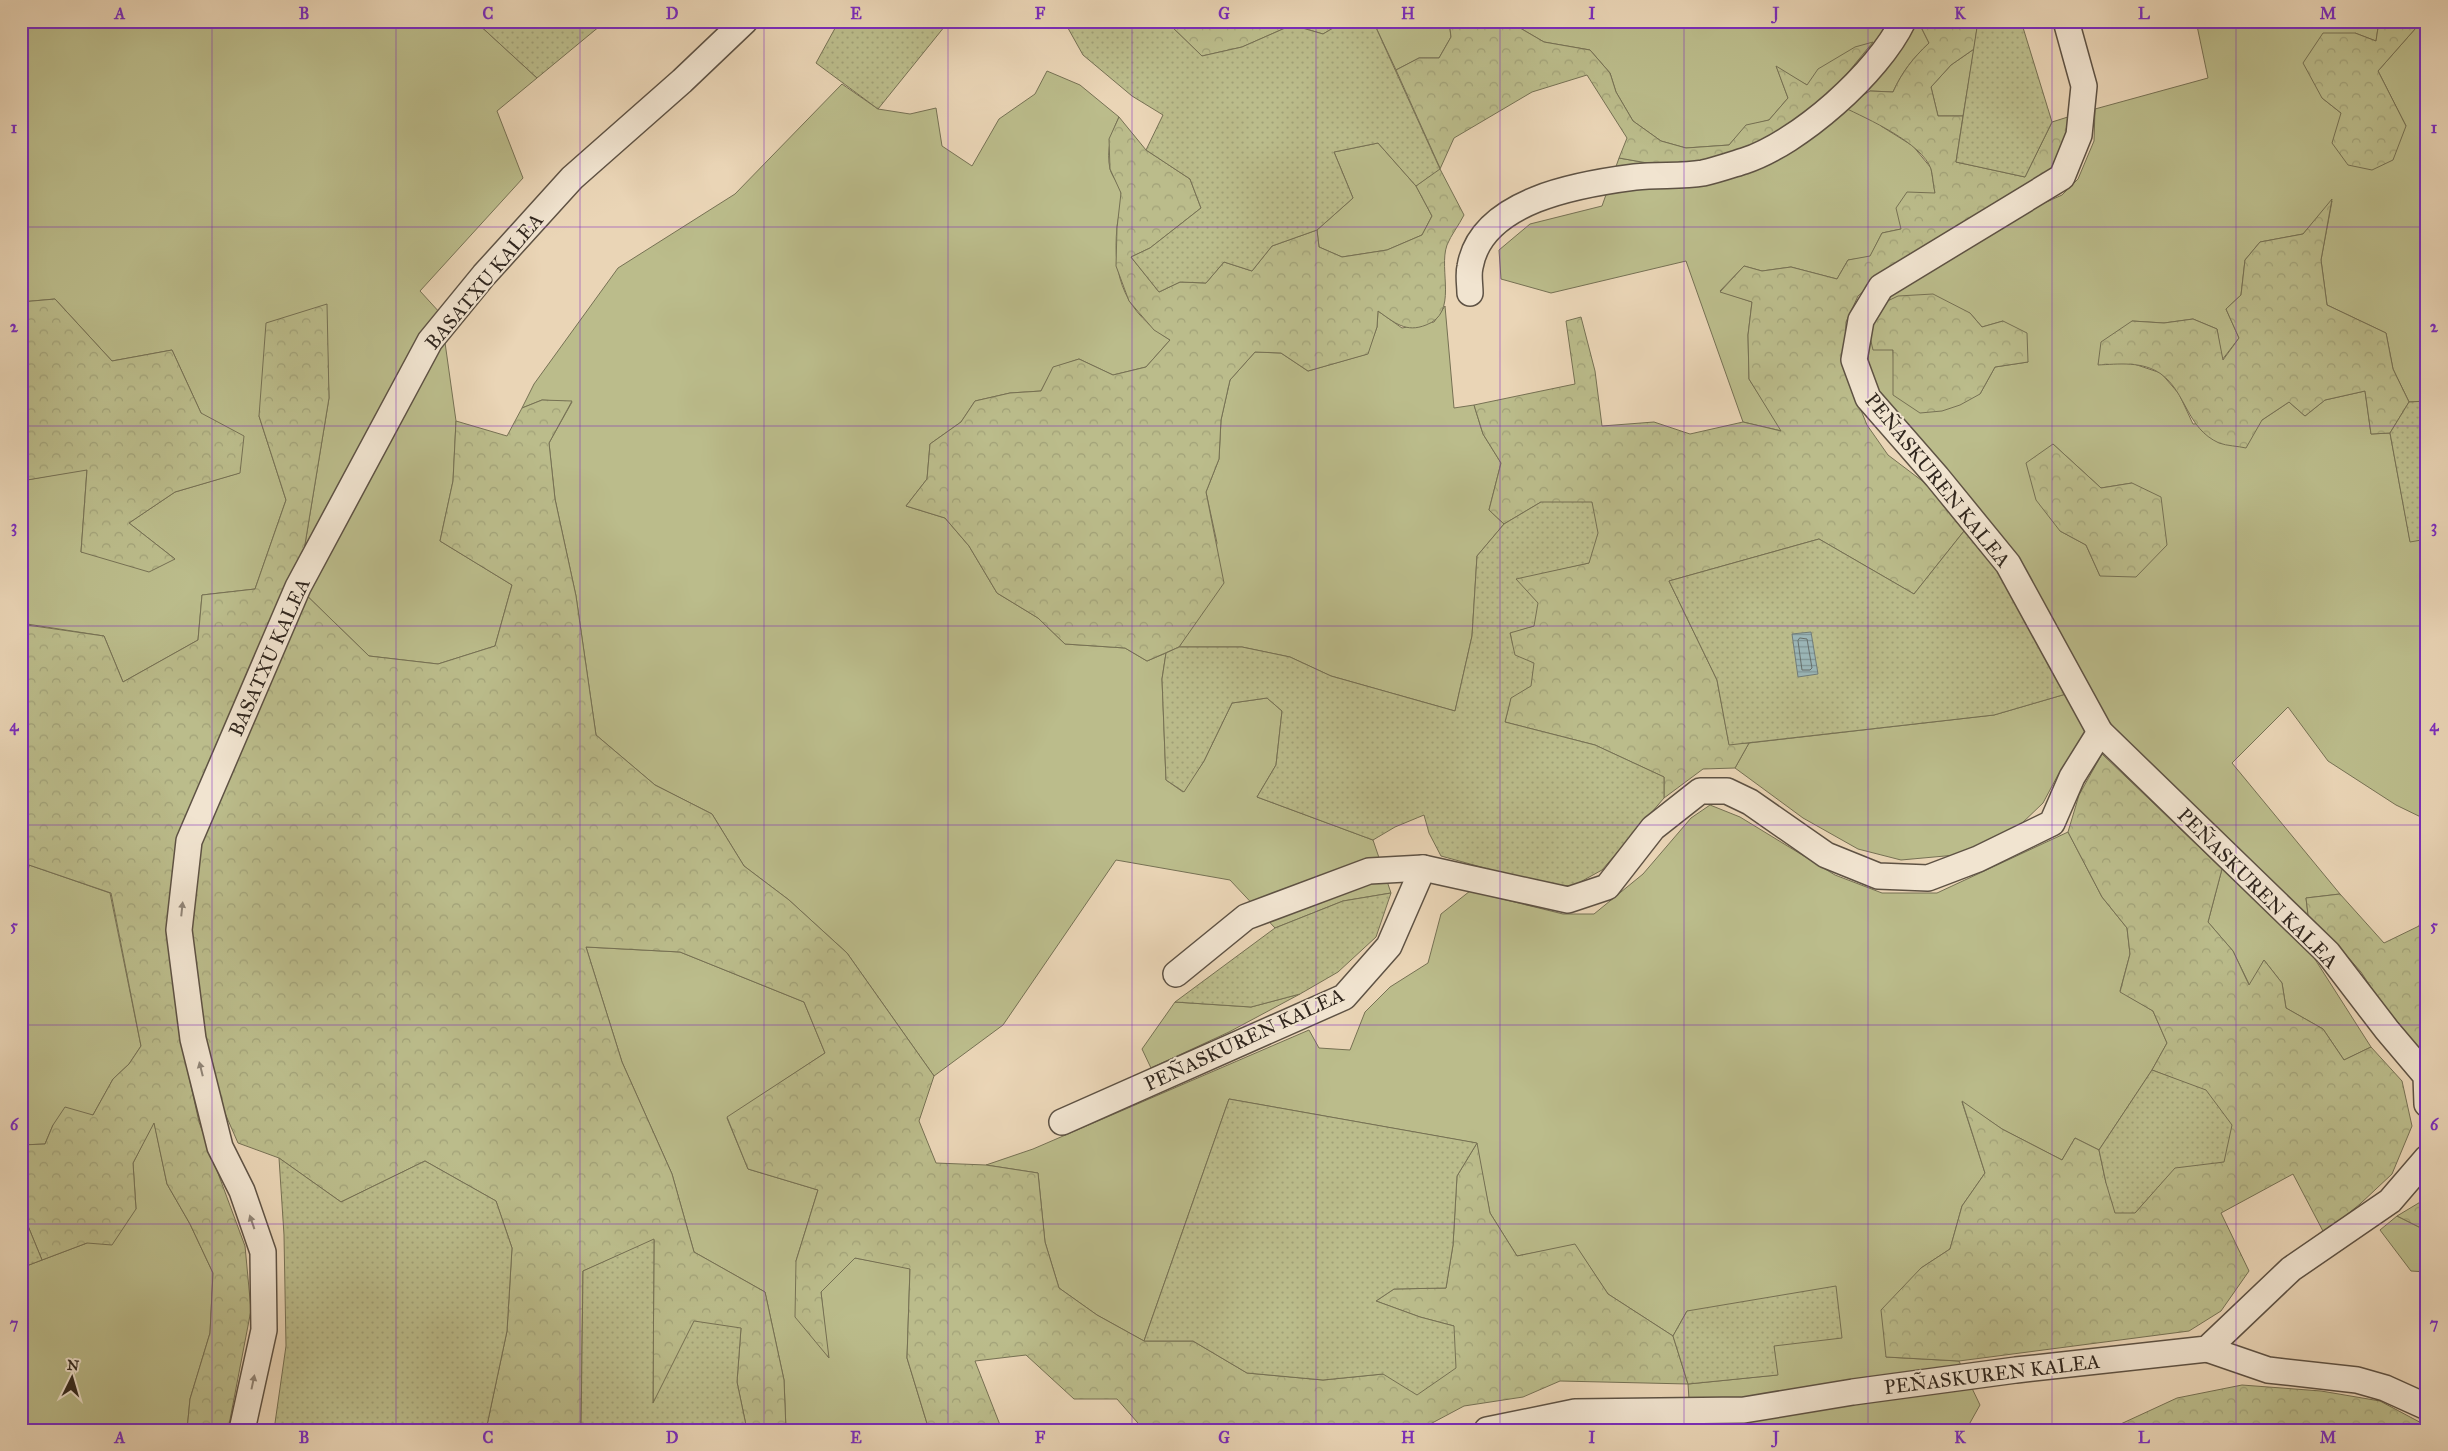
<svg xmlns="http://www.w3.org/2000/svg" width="2448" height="1451" font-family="'IM FELL Great Primer',serif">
<defs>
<pattern id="forest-crowns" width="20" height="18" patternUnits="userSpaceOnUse" patternTransform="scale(1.25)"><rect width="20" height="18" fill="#bbbc8b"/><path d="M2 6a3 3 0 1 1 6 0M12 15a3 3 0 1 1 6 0" fill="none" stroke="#a1a178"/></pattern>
<pattern id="garden-dots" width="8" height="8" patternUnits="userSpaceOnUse" patternTransform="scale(1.25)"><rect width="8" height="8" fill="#bbbc8b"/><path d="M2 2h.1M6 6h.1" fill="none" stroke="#a1a178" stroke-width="1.8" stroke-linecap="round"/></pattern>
<pattern id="water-rules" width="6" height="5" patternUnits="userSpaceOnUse" patternTransform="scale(1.25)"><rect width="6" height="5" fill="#9bb6b7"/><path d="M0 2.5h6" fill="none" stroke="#7f9494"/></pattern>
</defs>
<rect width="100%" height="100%" fill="#ead5b6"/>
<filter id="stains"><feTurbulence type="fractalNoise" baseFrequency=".004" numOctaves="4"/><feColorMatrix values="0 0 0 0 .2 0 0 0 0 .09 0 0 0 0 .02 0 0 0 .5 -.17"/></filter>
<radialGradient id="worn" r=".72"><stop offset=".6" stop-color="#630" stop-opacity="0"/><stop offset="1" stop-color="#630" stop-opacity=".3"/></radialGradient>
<g fill="#bbbc8b" stroke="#767154" fill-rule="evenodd">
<polygon points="21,21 475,21 537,78 497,111 523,178 420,291 441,314 456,421 453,481 440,541 512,585 495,646 438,664 369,656 298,587 329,398 326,304 259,416 286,500 255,589 202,595 198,640 123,682 104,636 27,624 21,610 21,481 87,469 81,552 175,559 129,523 175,492 239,473 201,413 172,350 112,361 55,299 21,302"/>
<polygon points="1373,21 1449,21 1451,37 1439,58 1419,58 1396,70"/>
<path d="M 1508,21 L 1918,21 L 1929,43 C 1913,58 1902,72 1893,92 L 1870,91 L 1881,126 L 1913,146 L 1931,168 L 1935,193 L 1901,229 L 1882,233 L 1870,257 L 1848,260 L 1837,279 L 1791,267 L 1762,271 L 1744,266 L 1720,291 L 1752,302 L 1748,335 L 1749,379 L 1782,431 L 1743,422 L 1686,261 L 1551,293 L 1501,279 L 1499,250 L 1530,224 L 1602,206 L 1619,158 L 1653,164 L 1742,153 L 1807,85 L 1777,68 L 1788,98 L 1769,120 L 1746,126 L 1729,145 L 1686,148 L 1661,141 L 1633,121 L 1616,92 L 1610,73 L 1590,50 L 1544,42 Z"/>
<path d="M 2196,21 L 2379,21 L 2376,41 L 2355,33 L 2322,98 L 2341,113 L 2406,126 L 2378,71 L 2415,29 L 2416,21 L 2427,21 L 2427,401 L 2409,402 L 2393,369 L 2386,333 L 2327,305 L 2321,260 L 2332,201 L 2303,234 L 2260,242 L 2245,260 L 2241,295 L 2226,309 L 2239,338 L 2222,360 L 2217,329 L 2193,319 L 2164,323 L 2132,321 L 2098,364 L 2131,363 L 2161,373 L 2179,394 L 2193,424 L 2262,420 L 2289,402 L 2305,416 L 2325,400 L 2365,391 L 2371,434 L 2390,433 L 2410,541 L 2427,539 L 2427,820 L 2396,805 L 2328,761 L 2288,707 L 2232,763 L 2340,894 L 2306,898 L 2309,923 L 2104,718 L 2016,555 L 1953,477 L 1881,396 L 1868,370 L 1869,333 L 1893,350 L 1894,368 L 1980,394 L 1995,367 L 2028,362 L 2003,321 L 1982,327 L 1970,313 L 1877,306 L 1891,290 L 2033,208 L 2062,195 L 2078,179 L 2094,141 L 2095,109 L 2208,78 ZM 2053,444 L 2101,488 L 2132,483 L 2100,576 L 2086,545 L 2060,531 Z"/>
<polygon points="1974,49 1963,116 1938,116 1931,87 1951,65"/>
<path d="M 1047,71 L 1080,85 L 1119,117 C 1111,134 1106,150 1110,169 C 1112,177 1120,185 1121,193 C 1123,203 1118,217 1117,227 C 1112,279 1126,312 1170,340 L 1146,367 L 1113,375 L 1079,359 L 1053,368 L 1041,391 L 1010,393 L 975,401 L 961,422 L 930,444 L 927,479 L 906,506 L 945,518 L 969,546 L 997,593 L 1038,618 L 1065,644 L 1125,648 L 1147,661 L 1166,653 L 1162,679 L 1166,780 L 1183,792 L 1204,761 L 1232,703 L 1267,698 L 1282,711 L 1276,765 L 1257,797 L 1373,840 L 1391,893 L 1343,901 L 1275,928 L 1230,880 L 1116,860 L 1003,1025 L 934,1076 L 847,953 L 789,900 L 744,866 L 712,814 L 655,785 L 596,735 L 576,596 L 555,499 L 549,443 L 572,402 L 542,400 L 522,408 L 534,384 L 618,268 L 735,194 L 842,84 L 878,109 L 910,114 L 936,108 L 942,146 L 972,166 L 999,119 L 1035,94 Z"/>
<polygon points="1378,143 1416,186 1432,216 1422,235 1387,250 1342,257 1319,247 1317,230 1353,198 1334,152"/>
<polygon points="1445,306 1454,408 1474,405 1483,434 1501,463 1489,510 1504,524 1477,556 1472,636 1455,711 1331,676 1290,657 1242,647 1179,647 1196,620 1217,543 1206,492 1219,459 1221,420 1230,380 1255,352 1281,353 1308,371 1367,354 1377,327 1378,311 1402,328 1434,322"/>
<polygon points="2066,694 2086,734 2059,773 2043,803 2019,826 1956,855 1901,860 1858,849 1803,818 1735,768 1749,743 1994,715"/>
<polygon points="1710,805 1740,817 1835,875 1882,893 1937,893 2068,832 2102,897 2127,928 2130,954 2120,991 2153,1011 2167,1043 2152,1070 2099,1150 2075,1138 2062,1160 2002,1129 1962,1102 1985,1173 1962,1206 1950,1249 1921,1268 1886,1357 1959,1361 1980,1405 1966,1430 1691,1430 1688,1384 1777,1375 1774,1346 1687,1311 1673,1336 1608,1294 1575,1245 1517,1256 1490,1213 1476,1143 1229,1099 1144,1341 1097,1315 1059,1288 1045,1242 1038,1173 986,1165 1033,1149 1309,1030 1319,1048 1350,1050 1365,1012 1390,987 1428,963 1441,914 1470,891 1563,914 1594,914 1643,874 1691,818"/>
<polygon points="29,865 110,893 141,1046 129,1064 113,1079 93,1115 53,1125 45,1144 21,1145 21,913"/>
<polygon points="2222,869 2311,953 2371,1047 2344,1060 2323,1029 2286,1008 2282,983 2264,960 2250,986 2233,951 2208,922"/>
<polygon points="2427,899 2427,935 2419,926"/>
<polygon points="586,947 680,952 804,1002 825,1053 727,1118 748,1169 818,1190 796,1261 828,1357 821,1292 855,1258 910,1268 907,1358 929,1430 786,1430 784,1380 765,1292 694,1252 672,1174 622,1062"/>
<polygon points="1300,994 1229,1032 1151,1068 1142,1049 1175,1002 1251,1007"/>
<polygon points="154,1122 167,1184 190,1224 213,1273 210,1333 190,1399 187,1430 21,1430 21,1268 87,1243 136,1209 133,1163"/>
<polygon points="2397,1216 2427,1231 2427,1272 2411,1271 2380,1230"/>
</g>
<g fill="url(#forest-crowns)" stroke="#767154">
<polygon points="1173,21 1345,21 1323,34 1292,25 1242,47 1202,56 1172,27"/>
<path d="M 1449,21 L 1508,21 L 1544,42 L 1590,50 L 1610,73 L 1616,92 L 1633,121 L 1661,141 L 1686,148 L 1729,145 L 1746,125 L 1769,120 L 1788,98 L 1776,66 L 1807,85 L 1818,69 L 1855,47 L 1873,42 L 1836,87 L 1807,115 L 1764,141 L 1701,163 L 1653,164 L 1619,158 L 1627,138 L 1587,75 L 1532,92 L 1454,138 L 1440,169 L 1464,215 C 1459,225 1451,235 1447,245 C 1438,270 1459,313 1426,325 C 1406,333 1395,323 1378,311 L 1377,327 L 1368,354 L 1308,371 L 1281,353 L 1255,352 L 1230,380 L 1221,420 L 1219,459 L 1206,492 L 1224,583 L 1179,647 L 1147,661 L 1125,648 L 1065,644 L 1038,618 L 997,593 L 969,546 L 945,518 L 906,506 L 927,479 L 930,444 L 961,422 L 975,401 L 1010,393 L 1041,391 L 1053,367 L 1079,359 L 1113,375 L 1146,367 L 1170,340 L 1154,330 L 1129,301 L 1116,266 L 1117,228 L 1121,193 L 1110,169 L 1109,139 L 1119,117 L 1146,150 L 1190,179 L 1201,208 L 1150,248 L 1131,257 L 1159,292 L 1180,282 L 1206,283 L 1224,262 L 1252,271 L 1272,246 L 1317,230 L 1319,247 L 1342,257 L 1387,250 L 1422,235 L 1432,216 L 1416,186 L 1440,168 L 1396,70 L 1419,58 L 1439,58 L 1451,37 Z"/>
<path d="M 1918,21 L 1978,21 L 1974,49 L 1951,65 L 1931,87 L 1938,116 L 1963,116 L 1956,162 L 2025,177 L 2052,122 L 2071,116 L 2056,171 L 1883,274 L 1858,296 L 1846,322 L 1845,371 L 1867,425 L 1888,455 L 1925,483 L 1964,531 L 1914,594 L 1819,539 L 1669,581 L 1717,680 L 1729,744 L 1749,743 L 1735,768 L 1703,769 L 1664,798 L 1664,777 L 1595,745 L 1505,722 C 1513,691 1517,664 1510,632 L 1534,626 L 1515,578 L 1589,563 L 1541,502 L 1504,524 L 1489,510 L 1501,463 L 1483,434 L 1474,405 L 1575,384 L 1566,321 L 1581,317 L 1595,371 L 1602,426 L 1654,422 L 1690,434 L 1743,422 L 1781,431 L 1749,379 L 1748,335 L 1752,302 L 1720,292 L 1744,266 L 1762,271 L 1791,267 L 1837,279 L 1848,260 L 1870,256 L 1882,233 L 1901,229 L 1896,208 L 1907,192 L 1935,193 C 1933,185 1933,176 1931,169 C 1922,143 1868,119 1843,107 L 1870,91 L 1893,92 C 1902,72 1913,58 1929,43 Z"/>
<polygon points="2379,21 2416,21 2415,29 2378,71 2406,126 2393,160 2372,170 2348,165 2332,143 2341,113 2322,98 2303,63 2323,33 2355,33 2376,41"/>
<path d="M 2332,199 L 2321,260 L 2327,305 L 2386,333 L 2393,369 L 2409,402 L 2390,433 L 2371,434 L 2365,391 L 2325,400 L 2305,416 L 2289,402 L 2262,420 L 2246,448 C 2238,446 2227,446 2219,443 C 2186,428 2187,393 2161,374 C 2143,361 2118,364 2098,365 L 2101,342 L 2132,321 L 2164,323 L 2193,319 L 2217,329 L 2223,360 L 2239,338 L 2226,309 L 2241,295 L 2245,260 L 2260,242 L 2303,234 Z"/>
<polygon points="1933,294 1970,313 1982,327 2003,321 2027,333 2028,362 1995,367 1980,394 1960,405 1942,411 1920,413 1893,395 1893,350 1873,350 1869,333 1877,306 1898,296"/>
<polygon points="55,299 112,361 172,350 201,413 244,436 240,473 175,492 129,523 175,559 149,572 81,552 87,470 21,481 21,302"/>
<polygon points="327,304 329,398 298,587 369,656 438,664 495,646 512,585 440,541 453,481 456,421 507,436 522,408 542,400 572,401 549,443 555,499 576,596 596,735 655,785 712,814 744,866 789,900 847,953 934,1076 919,1121 936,1163 986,1165 1038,1173 1045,1242 1059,1288 1097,1315 1144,1341 1193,1341 1247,1373 1323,1380 1383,1374 1454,1326 1420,1317 1376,1301 1394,1289 1446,1288 1453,1245 1457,1176 1477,1143 1490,1213 1517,1256 1575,1244 1608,1294 1673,1336 1688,1384 1560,1381 1523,1397 1464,1406 1419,1430 1144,1430 1117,1399 1074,1399 1026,1355 975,1361 1002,1430 929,1430 907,1358 910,1269 855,1258 821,1292 829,1358 795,1317 796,1261 818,1190 748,1169 727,1117 825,1053 804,1002 680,952 586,947 622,1062 672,1174 694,1252 765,1292 784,1380 786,1430 747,1430 737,1382 741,1328 653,1404 654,1240 583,1271 581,1430 486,1430 507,1331 512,1248 496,1201 425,1161 341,1202 279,1158 238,1143 193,1040 183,1050 199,1122 245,1246 251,1310 228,1430 187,1430 190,1399 210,1333 213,1273 190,1224 167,1184 154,1123 133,1163 136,1209 112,1245 87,1243 42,1260 21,1209 21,1145 45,1144 53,1125 65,1107 93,1115 113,1079 129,1064 141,1046 111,893 29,865 21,913 21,610 27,625 104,636 123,682 198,640 202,595 255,589 286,500 259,416 266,323"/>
<polygon points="2053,444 2101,488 2132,483 2161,497 2167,545 2136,577 2100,576 2086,545 2060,531 2036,500 2026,463"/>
<polygon points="2102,754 2222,869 2208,922 2233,951 2249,985 2264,960 2282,983 2286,1008 2323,1029 2344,1060 2371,1047 2402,1081 2412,1126 2392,1174 2360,1204 2324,1233 2293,1174 2221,1213 2249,1271 2221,1311 2189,1331 1959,1361 1886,1357 1881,1310 1921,1268 1950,1249 1962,1206 1985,1173 1962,1101 2002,1129 2062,1160 2075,1138 2099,1150 2106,1183 2135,1213 2174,1168 2206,1091 2152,1070 2167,1043 2153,1011 2120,992 2130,954 2127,928 2102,897 2068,832 2079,795"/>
<polygon points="2340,894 2384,943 2419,926 2427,935 2427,1058 2378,998 2361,972 2331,938 2309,923 2306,898"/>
<polygon points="2427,1198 2427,1231 2397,1216"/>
<polygon points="2242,1385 2321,1391 2380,1401 2427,1426 2427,1430 2098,1430 2112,1428 2177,1398"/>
</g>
<g fill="url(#garden-dots)" stroke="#767154">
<polygon points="475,21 606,21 537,78"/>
<polygon points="839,21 949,21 878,109 816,63"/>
<polygon points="1064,21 1173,21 1172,27 1202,56 1242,47 1292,25 1323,34 1345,21 1373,21 1440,169 1416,186 1378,143 1334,152 1353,198 1317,230 1272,246 1252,271 1224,262 1206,283 1180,282 1159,292 1131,257 1150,248 1201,208 1190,179 1146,150 1163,115 1132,96 1083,55"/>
<polygon points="1978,21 2021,21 2052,122 2025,177 1956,162"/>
<polygon points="2427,401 2427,539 2410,542 2390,433 2409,402"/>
<polygon points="1541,502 1592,502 1598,533 1589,563 1516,579 1538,603 1534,626 1510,633 1515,655 1534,663 1531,686 1511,698 1505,722 1595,745 1664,777 1664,798 1602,870 1573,886 1543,884 1441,856 1429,833 1424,815 1395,827 1373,840 1257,797 1276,765 1282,711 1267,698 1232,703 1204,761 1184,792 1166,780 1162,679 1166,653 1179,647 1242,647 1290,657 1331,676 1455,711 1472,636 1477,556 1504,524"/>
<polygon points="1964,531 1993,559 2066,694 1994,715 1729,745 1717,680 1669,581 1819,539 1914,594"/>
<polygon points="1391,893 1376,937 1338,972 1300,994 1251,1007 1175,1002 1275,928 1343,901"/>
<polygon points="2152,1070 2206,1090 2232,1125 2224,1162 2175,1168 2135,1213 2115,1213 2106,1183 2099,1150"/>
<polygon points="1229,1099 1477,1143 1457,1176 1453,1245 1446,1288 1394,1289 1376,1301 1420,1317 1454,1326 1456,1368 1417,1395 1383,1374 1323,1380 1247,1373 1193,1341 1144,1341"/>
<polygon points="279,1158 341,1202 425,1161 496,1201 512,1248 507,1331 486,1430 274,1430 286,1346 284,1235"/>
<polygon points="21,1209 42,1260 21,1268"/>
<polygon points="654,1239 653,1403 694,1321 741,1328 737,1382 747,1430 581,1430 583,1271"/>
<polygon points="1836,1286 1842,1338 1774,1346 1778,1375 1688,1384 1673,1336 1687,1311"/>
</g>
<polygon fill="url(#water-rules)" stroke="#707c7a" points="1811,632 1818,674 1798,677 1792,634"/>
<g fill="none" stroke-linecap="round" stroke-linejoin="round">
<polygon stroke="#666e6a" stroke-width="1" points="1800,638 1807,639 1812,668 1810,670 1802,670 1798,641"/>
<g stroke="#5e5244" stroke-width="28">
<g id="street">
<polyline points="2066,21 2084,86 2079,135 2062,177 1881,287 1861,320 1854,360 1868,398 1937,477 2008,564 2100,732 2328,953 2387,1030 2426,1076 2427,1104"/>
<path d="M 1470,293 C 1470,285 1468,275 1470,267 C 1481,200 1580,184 1635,177 C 1658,174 1681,177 1703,173 C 1717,170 1731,165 1744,161 C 1799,143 1878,73 1903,21"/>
<polyline points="1176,974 1246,917 1369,871 1423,868 1568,900 1607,887 1653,828 1700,791 1727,791 1750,802 1826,855 1878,876 1928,878 1978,859 2052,823 2072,777 2100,732"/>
<polyline points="1062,1122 1344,997 1389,946 1423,868"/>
<polyline points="2207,1349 2268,1370 2357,1380 2385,1388 2427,1407"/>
<polyline points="242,1430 264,1330 263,1252 242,1191 220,1147 193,1039 179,930 189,841 298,587 430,341 484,275 572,178 682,81 745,21"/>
<polyline points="1487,1430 1575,1412 1744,1410 1853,1392 2016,1370 2207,1349 2291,1269 2390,1201 2427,1158"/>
</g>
</g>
<use href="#street" stroke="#f1e4d0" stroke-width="25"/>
</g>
<defs><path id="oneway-solid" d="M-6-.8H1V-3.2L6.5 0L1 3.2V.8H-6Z" transform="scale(1.25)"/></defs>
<g fill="#908577">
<use href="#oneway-solid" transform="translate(182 909) rotate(-84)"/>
<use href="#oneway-solid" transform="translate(201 1069) rotate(-104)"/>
<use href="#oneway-solid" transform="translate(252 1222) rotate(-109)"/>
<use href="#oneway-solid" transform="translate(253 1382) rotate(-78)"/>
</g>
<path fill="none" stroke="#7b2cbf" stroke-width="1" stroke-opacity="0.55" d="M 212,21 L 212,1430M 396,21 L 396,1430M 580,21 L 580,1430M 764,21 L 764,1430M 948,21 L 948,1430M 1132,21 L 1132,1430M 1316,21 L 1316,1430M 1500,21 L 1500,1430M 1684,21 L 1684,1430M 1868,21 L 1868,1430M 2052,21 L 2052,1430M 2236,21 L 2236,1430M 21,227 L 2427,227M 21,426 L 2427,426M 21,626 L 2427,626M 21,825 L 2427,825M 21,1025 L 2427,1025M 21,1224 L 2427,1224"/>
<g text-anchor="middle" stroke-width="4" stroke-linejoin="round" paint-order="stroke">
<g font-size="20" fill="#30261e" stroke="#f1e4d0">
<text transform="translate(484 281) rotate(-50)" y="7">BASATXU KALEA</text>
<text transform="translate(1938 480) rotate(51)" y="7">PEÑASKUREN KALEA</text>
<text transform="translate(269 657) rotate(-66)" y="7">BASATXU KALEA</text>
<text transform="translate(2258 888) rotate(45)" y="7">PEÑASKUREN KALEA</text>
<text transform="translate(1244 1039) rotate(-25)" y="7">PEÑASKUREN KALEA</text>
<text transform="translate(1992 1374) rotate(-7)" y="7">PEÑASKUREN KALEA</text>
</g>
</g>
<rect width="2448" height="1451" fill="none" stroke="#ead5b6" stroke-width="55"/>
<g transform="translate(72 1378) rotate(5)" stroke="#f1e4d0" stroke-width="4" paint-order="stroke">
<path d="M0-4L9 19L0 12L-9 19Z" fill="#30261e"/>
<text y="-8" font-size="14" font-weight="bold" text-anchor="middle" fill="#30261e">N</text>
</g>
<rect x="28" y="28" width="2392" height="1396" fill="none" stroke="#7b2cbf" stroke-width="2"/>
<g font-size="16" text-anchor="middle" font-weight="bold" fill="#7b2cbf">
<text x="120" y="19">A</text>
<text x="304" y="19">B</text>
<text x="488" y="19">C</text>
<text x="672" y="19">D</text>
<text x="856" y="19">E</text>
<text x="1040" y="19">F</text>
<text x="1224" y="19">G</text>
<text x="1408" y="19">H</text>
<text x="1592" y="19">I</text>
<text x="1776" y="19">J</text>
<text x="1960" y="19">K</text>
<text x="2144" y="19">L</text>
<text x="2328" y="19">M</text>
<text x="14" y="133">1</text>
<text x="2434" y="133">1</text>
<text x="14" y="332">2</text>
<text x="2434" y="332">2</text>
<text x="14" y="532">3</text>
<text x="2434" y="532">3</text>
<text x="14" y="731">4</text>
<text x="2434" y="731">4</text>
<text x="14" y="931">5</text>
<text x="2434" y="931">5</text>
<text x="14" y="1130">6</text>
<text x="2434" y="1130">6</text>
<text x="14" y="1329">7</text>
<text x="2434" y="1329">7</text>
<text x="120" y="1443">A</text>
<text x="304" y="1443">B</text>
<text x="488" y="1443">C</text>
<text x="672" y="1443">D</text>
<text x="856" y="1443">E</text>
<text x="1040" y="1443">F</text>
<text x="1224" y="1443">G</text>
<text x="1408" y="1443">H</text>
<text x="1592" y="1443">I</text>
<text x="1776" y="1443">J</text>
<text x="1960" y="1443">K</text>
<text x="2144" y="1443">L</text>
<text x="2328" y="1443">M</text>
</g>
<rect width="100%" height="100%" filter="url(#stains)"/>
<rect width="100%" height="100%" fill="url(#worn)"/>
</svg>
